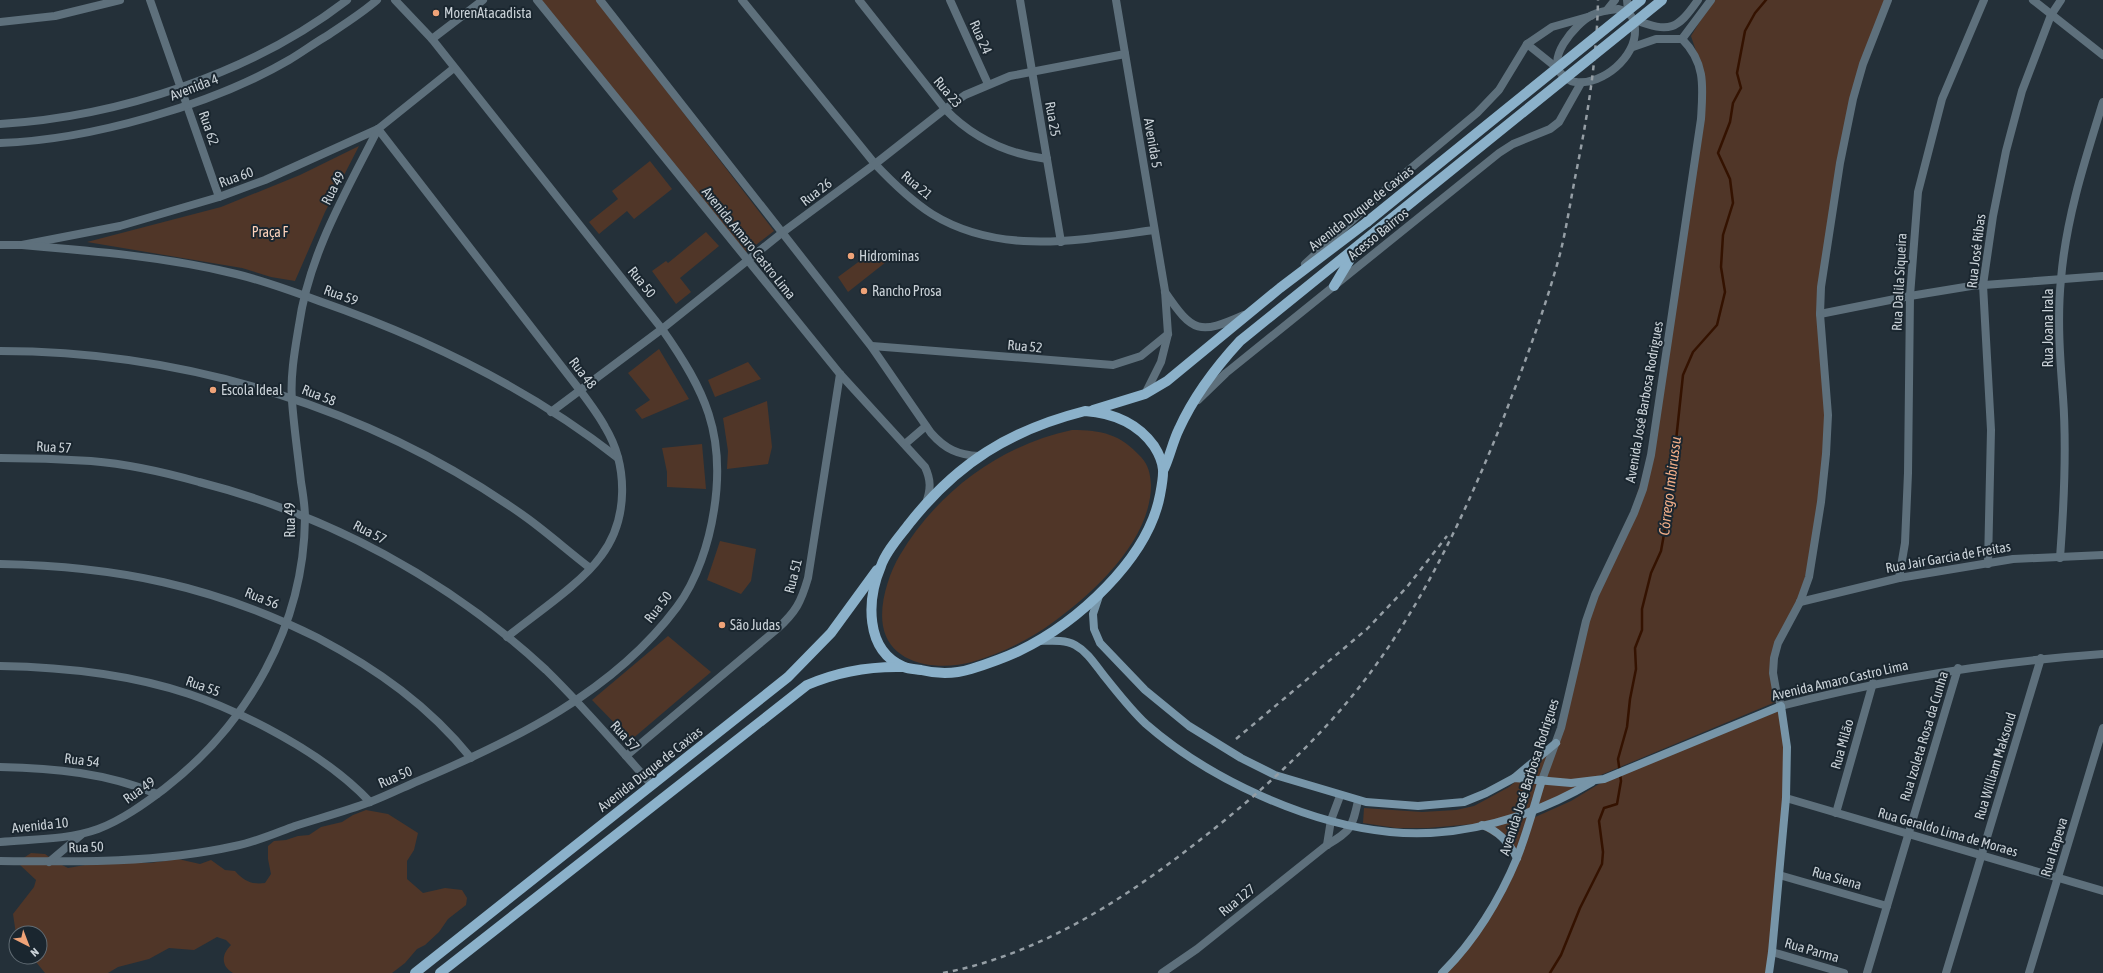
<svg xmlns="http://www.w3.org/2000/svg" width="2103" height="973" font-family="'Asap Condensed',sans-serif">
<rect width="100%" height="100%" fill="#243039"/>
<g fill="#503628">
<polygon points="540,0 597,0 774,231 744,254"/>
<polygon points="1713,0 1885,0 1863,58 1821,282 1828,410 1813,547 1800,596 1773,653 1778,701 1596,777 1530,811 1514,856 1499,839 1474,824 1428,828 1396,828 1363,823 1364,808 1422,812 1456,810 1474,806 1509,787 1523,775 1556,737 1579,641 1633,508 1650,450 1701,114 1697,54 1691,36"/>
<polygon points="359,146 325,212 295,281 271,277 242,268 87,242 221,207 300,175"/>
<polygon points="650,161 672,189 634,219 627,211 599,234 589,222 618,199 612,191"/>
<polygon points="706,232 719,246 680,278 691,292 676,304 652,271 666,261 668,263"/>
<polygon points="876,249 886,262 848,292 838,277"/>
<polygon points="659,349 689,399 642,419 635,410 650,400 628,373"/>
<polygon points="748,362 761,379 715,397 708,380"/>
<polygon points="767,401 772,447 768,464 727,469 728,451 723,418"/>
<path d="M 1072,430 C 1102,430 1120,434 1141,457 C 1149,466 1150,473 1151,485 C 1151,540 1094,593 1052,623 C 1029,640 1000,654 972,662 C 940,671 890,666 883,626 C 879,604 889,573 900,555 C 937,492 1001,445 1072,430 Z"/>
<polygon points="702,444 706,489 667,487 667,472 662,448"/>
<polygon points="720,541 756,549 751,581 741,594 707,580"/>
<polygon points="668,636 711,672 631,740 592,700"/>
<polygon points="1781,710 1786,764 1768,973 1447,973 1483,927 1533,818 1571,801 1599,784"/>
<path d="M 366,810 L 388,814 L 418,833 L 414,850 L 407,861 L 407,879 L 423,893 L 445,888 L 462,890 L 467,898 L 466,905 L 448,919 L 439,932 L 425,945 L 417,949 L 405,963 L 392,973 L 233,973 C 220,965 222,954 231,945 L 226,940 L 217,937 L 194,950 L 169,948 L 149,959 L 118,967 L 108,973 L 45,973 L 32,957 L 40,957 L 40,933 L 16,934 L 13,914 L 34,887 L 36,880 L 20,865 L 22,859 L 31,853 L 45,854 L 56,862 L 68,868 L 102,862 L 150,863 L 178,859 L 200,864 L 211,860 L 225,870 L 235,871 C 244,881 252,885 265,883 L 271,874 L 268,859 L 268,846 L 274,841 L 286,840 L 298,836 L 309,835 L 321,827 L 342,822 L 353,815 Z"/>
</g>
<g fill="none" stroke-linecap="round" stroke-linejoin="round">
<polyline stroke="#341200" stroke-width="2.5" points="1550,973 1561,955 1580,908 1602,864 1603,852 1599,821 1604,808 1617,804 1621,781 1618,759 1627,727 1630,699 1636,669 1635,648 1642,630 1642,609 1651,573 1661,551 1669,506 1683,375 1693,352 1717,325 1725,292 1721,267 1723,235 1733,203 1730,179 1718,153 1730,122 1733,103 1741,88 1737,73 1745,31 1755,13 1766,0"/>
<g stroke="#5e707c" stroke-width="8">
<polyline points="150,0 219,197"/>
<path d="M 742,0 L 875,164 C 892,182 910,200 932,214 C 1000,256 1080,240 1154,230"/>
<path d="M 859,0 L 945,109 C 973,138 1007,154 1047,159"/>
<polyline points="950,0 988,84"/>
<polyline points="1020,0 1061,242"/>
<polyline points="1116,0 1165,291 1168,334 1161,362 1145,394"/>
<polyline points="0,22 55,16 120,0"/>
<polyline points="432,39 483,0"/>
<path d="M 0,124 C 118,117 253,73 347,0"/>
<path d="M 0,143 C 90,140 212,105 289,60 C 301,53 313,44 325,37 C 343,25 361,14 377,0"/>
<polyline points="0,245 22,245 120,226 219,197 265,180 378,129 454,68"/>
<path d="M 22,245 C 94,251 166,257 236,274 C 265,281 292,291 319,301 C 425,338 529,388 618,458"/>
<path d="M 1165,292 C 1193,333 1199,335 1244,315"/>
<polyline points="1820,314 1910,296 1971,286 2103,276"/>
<polyline points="872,346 1113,365 1141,356 1168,334"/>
<path d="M 0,351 C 187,351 375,409 527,518 C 549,534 569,552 590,568"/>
<polyline points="551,412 662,329 783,232 875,164 945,109 965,95 1010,76 1125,54"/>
<path d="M 0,458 C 30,458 61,459 91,461 C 127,464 164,472 199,482 C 328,515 448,579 546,670 C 583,706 617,746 651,784"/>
<path d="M 2060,558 C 2064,505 2067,451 2063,397 C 2060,358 2057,318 2061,279 C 2066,218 2085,160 2103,102"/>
<path d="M 0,564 C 116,566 214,586 318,638 C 377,669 429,706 471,758"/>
<polyline points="1988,564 1991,430 1983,285 1993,216 2006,151 2022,91 2051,15 2061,0"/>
<polyline points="1899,578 1905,543 1908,473 1910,296 1918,192 1942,99 1984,0"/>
<polyline points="1800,602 1899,578 2013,559 2103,555"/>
<path d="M 0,666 C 63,667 129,674 189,694 C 216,703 242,715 267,728 C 305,748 341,771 370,802"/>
<path d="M 626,756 L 777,629 C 796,612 801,602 808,578 L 840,374"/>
<path d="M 0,767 C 54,768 107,773 157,794"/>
<polyline points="1786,798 2103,891"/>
<polyline points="1836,813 1873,683"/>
<path d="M 0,842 C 32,839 68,840 98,829 C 122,820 144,804 164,789 C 248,724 304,626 305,518 C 305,506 303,494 301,482 C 298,455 294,428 292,401 C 290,376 295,349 299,325 C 309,254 346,192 378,129 L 579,389 C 588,401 598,414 605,427 C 628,465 629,519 601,556 C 581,584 535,614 507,637"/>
<polyline points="1327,845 1331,820 1340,796"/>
<path d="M 0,861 C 78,862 159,863 235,846 C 256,842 276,833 295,826 C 320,818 346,811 370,802 C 386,796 402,788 418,781 C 513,741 614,692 677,607 C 697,580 709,543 714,510 C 726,434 705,390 662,329 L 432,39 L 395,0"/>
<polyline points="49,862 81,835"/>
<polyline points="1779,875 1887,906"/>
<polyline points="1772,952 1844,973"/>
<path d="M 1162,973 L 1197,949 L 1327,845 C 1351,831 1352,828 1358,801"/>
<polyline points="1867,973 1958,668"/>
<polyline points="1946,973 2041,658"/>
</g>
<g stroke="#5e707c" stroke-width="8">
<path d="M 537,0 L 840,374 L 925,467 C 931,480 931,489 926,503"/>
<path d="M 600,0 L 871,346 L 931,433 C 945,449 958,455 979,456"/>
<polyline points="1627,0 1628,11"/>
<path d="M 1888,0 L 1863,64 L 1853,99 L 1840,163 L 1821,287 L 1820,314 L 1828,415 L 1826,454 L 1821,502 L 1809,577 L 1800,602 L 1778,643 L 1774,658 L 1773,673 L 1776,690 L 1781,706 C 1889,678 1991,662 2103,654"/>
<polyline points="2033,0 2103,55"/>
<path d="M 1618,9 C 1630,12 1635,17 1635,30 C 1636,57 1603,85 1576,82 C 1571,82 1569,80 1565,77 C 1542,62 1575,24 1592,15 C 1600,11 1609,10 1618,9 Z"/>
<polyline points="1607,10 1615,0"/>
<path d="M 1635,20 C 1670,33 1677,30 1698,0"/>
<polyline points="1682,39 1711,0"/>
<polyline points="1527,44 1557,68"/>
<polyline points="1633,47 1656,39 1682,39"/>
<polyline points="1305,264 1386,189 1477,113 1499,90 1527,44 1552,27 1591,16"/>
<polyline points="1198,400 1226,373 1499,153 1513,144 1550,129 1559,122 1581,83"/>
<polyline points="905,444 926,426"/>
<path d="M 1542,780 L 1561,728 L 1586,621 L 1595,595 L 1634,513 L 1643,489 L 1651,455 L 1701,119 C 1703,87 1706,63 1682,39"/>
<polyline points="2029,973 2103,728"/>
</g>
<g stroke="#7795a8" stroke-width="8">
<polyline points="1100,593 1093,614 1094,629 1100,643 1145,690 1189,726 1241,758 1275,775 1366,802 1418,806 1464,802 1486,793 1514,778 1571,783 1604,779 1781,706 1787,747 1786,798 1772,952 1769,973"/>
<path d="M 1038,641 C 1049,641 1064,639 1075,645 C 1088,652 1096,666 1105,677 C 1118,693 1131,710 1146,724 C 1209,779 1307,824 1390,832 C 1460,839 1533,817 1592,782"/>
<polyline points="1514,778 1556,743"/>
<path d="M 1482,825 C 1499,831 1509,842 1517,858"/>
<path d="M 1442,973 C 1474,942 1500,899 1517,858 C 1527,833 1534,806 1542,780"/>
</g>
<g stroke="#8bb1ca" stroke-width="10">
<polyline points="1334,286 1355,251"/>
<polyline points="1093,410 1145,394 1167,381 1280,288 1367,222"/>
<path d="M 1085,411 C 1113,413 1137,422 1154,446 C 1166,465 1164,474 1160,495 C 1148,559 1077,623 1019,651 C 1004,658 987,664 971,669 C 955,674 937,674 921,670 C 916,669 909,669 904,667 C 864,650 867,599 881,566 C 886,551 900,536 909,524 C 957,463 1010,430 1085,411 Z"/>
<path d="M 1164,469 C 1170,456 1173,441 1179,429 C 1194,396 1216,367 1240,341 L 1376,231"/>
<polyline points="415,973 788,677 831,633 877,570"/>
<path d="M 440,973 L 807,685 C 839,671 869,666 904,667"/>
</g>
<g stroke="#959ea5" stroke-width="2.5" stroke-dasharray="5 5" stroke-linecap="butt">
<polyline points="1236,739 1367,629 1407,587 1447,536"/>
<path d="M 943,973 C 1031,956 1107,910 1178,857 C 1245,806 1313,748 1364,681 C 1423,604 1464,516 1500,427 C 1522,370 1544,313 1560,254 C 1567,226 1571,197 1577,168 C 1588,113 1597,57 1598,0"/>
</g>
<g stroke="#8bb1ca" stroke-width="10">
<polyline points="1367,222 1641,0"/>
<polyline points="1376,231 1662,0"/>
</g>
</g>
<g fill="#efa378" stroke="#1a262f" stroke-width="1.5">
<circle cx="436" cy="13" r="4"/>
<circle cx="851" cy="256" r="4"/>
<circle cx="864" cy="291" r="4"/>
<circle cx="213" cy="390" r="4"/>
<circle cx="722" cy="625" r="4"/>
</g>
<g text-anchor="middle" stroke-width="4" stroke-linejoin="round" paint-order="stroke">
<g font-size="14" fill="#cad2d8" stroke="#1a262f" text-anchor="start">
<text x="444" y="18">MorenAtacadista</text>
<text x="859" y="261">Hidrominas</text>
<text x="872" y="296">Rancho Prosa</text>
<text x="221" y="395">Escola Ideal</text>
<text x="730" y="630">São Judas</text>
</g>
<g font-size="14" fill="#cad2d8" stroke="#1a262f">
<text transform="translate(981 37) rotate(66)" y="5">Rua 24</text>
<text transform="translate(194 87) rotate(-21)" y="5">Avenida 4</text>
<text transform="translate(948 92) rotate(50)" y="5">Rua 23</text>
<text transform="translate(1053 119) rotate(80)" y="5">Rua 25</text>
<text transform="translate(209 128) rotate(71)" y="5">Rua 62</text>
<text transform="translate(1153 143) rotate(80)" y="5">Avenida 5</text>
<text transform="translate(236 177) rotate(-20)" y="5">Rua 60</text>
<text transform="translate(917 185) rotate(40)" y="5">Rua 21</text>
<text transform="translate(333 188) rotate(-63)" y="5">Rua 49</text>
<text transform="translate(816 192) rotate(-37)" y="5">Rua 26</text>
<text transform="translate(1361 208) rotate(-38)" y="5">Avenida Duque de Caxias</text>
<text transform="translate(1378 234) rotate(-39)" y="5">Acesso Bairros</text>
<text transform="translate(749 243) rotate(51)" y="5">Avenida Amaro Castro Lima</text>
<text transform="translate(1976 251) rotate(-83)" y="5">Rua José Ribas</text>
<text transform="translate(642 282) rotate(51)" y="5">Rua 50</text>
<text transform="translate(1899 282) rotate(-87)" y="5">Rua Dalila Siqueira</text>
<text transform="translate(341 295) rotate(20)" y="5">Rua 59</text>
<text transform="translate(2048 328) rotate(-90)" y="5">Rua Joana Irala</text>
<text transform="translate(1025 346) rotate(5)" y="5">Rua 52</text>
<text transform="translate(583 373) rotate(53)" y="5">Rua 48</text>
<text transform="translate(319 395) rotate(21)" y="5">Rua 58</text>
<text transform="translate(1644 402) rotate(-80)" y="5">Avenida José Barbosa Rodrigues</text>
<text transform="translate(54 447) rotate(3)" y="5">Rua 57</text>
<text transform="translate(290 520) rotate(-90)" y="5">Rua 49</text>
<text transform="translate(370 532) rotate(27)" y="5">Rua 57</text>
<text transform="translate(1948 557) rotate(-10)" y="5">Rua Jair Garcia de Freitas</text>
<text transform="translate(793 576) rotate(-76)" y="5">Rua 51</text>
<text transform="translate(262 598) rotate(22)" y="5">Rua 56</text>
<text transform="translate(658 607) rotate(-52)" y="5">Rua 50</text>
<text transform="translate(1840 680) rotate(-13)" y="5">Avenida Amaro Castro Lima</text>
<text transform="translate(203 686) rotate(20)" y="5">Rua 55</text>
<text transform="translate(625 736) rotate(48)" y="5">Rua 57</text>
<text transform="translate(1924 736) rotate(-73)" y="5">Rua Izoleta Rosa da Cunha</text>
<text transform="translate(1842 744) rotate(-74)" y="5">Rua Milão</text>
<text transform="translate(82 760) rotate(7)" y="5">Rua 54</text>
<text transform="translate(1995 766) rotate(-73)" y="5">Rua William Maksoud</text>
<text transform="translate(650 769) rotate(-38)" y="5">Avenida Duque de Caxias</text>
<text transform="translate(395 777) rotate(-23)" y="5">Rua 50</text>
<text transform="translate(1529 777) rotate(-72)" y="5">Avenida José Barbosa Rodrigues</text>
<text transform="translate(139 790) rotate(-35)" y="5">Rua 49</text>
<text transform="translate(40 825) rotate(-6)" y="5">Avenida 10</text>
<text transform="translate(1948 832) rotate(16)" y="5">Rua Geraldo Lima de Moraes</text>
<text transform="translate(86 847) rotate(-2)" y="5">Rua 50</text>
<text transform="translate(2054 847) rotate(-73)" y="5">Rua Itapeva</text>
<text transform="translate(1837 878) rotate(16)" y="5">Rua Siena</text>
<text transform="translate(1237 900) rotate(-39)" y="5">Rua 127</text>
<text transform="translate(1812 950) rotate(16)" y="5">Rua Parma</text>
</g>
<g font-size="14" fill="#fcd2bb" stroke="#1a262f">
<text x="270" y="237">Praça F</text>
</g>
<g font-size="15" font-style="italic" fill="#f3af89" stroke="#1a262f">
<text transform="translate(1670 486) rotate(-83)" y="5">Córrego Imbirussu</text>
</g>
</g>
<g transform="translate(28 945) rotate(138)"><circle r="19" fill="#1a262f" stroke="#606b73"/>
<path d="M0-3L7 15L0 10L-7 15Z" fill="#efa378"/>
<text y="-6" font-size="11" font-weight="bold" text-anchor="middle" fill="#cad2d8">N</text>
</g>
</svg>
